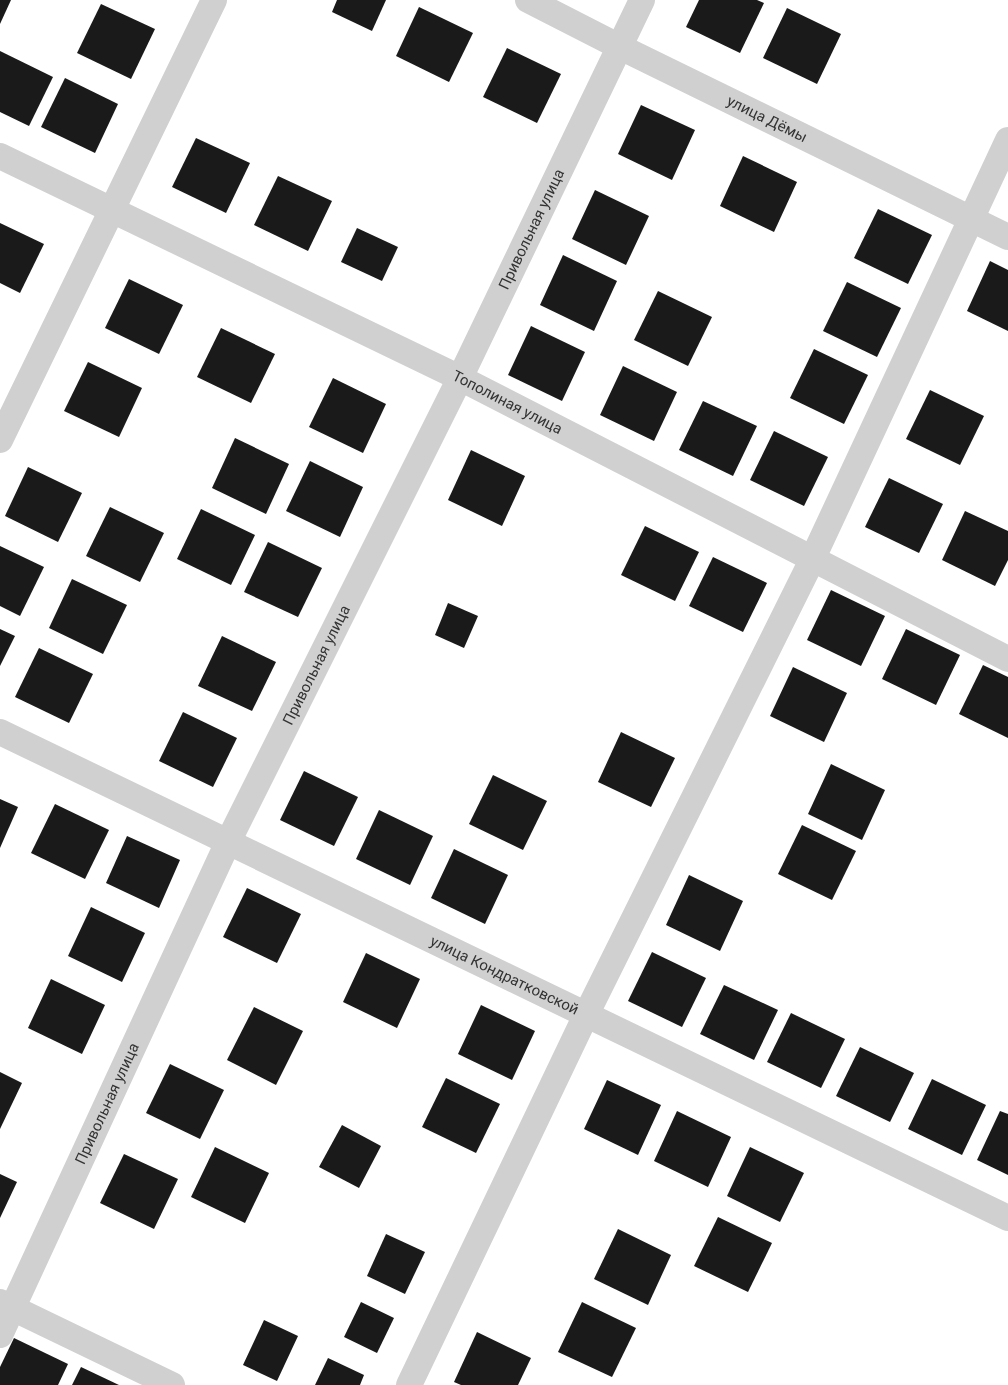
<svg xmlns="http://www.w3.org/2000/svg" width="1008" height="1385" font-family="Roboto,sans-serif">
<rect width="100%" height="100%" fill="#fff"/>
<g fill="#1a1a1a">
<polygon points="0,0 11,0 0,24"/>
<polygon points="337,0 386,0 372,31 332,12"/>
<polygon points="699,0 757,0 764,3 740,53 686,27"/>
<polygon points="101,4 155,29 131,79 77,53"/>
<polygon points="419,7 473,33 449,82 396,56"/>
<polygon points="787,8 841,34 817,84 763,58"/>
<polygon points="507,48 561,74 537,123 483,97"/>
<polygon points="0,51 53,77 29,126 0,112"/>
<polygon points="65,78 118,104 95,153 41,127"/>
<polygon points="641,105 695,130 672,180 618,154"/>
<polygon points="196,138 250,163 226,213 172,187"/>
<polygon points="743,156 797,182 774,232 720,206"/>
<polygon points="278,176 332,201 308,251 254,225"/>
<polygon points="595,190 649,216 626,265 572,239"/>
<polygon points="878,209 932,235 908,284 854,258"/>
<polygon points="0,223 44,244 20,293 0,283"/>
<polygon points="357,228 398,247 382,281 341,262"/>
<polygon points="563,255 617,281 594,331 540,305"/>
<polygon points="990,261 1008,270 1008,331 967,311"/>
<polygon points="129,279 183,305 159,354 105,328"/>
<polygon points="847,282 901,308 877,357 823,331"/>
<polygon points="658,291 712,317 688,366 634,340"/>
<polygon points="531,326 585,352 562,401 508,375"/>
<polygon points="221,328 275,354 251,403 197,377"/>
<polygon points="814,349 868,375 844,424 790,398"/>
<polygon points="88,362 142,388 119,437 64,411"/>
<polygon points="623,366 677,392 654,441 600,415"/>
<polygon points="333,378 386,404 363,453 309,427"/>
<polygon points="930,390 984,416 960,465 906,439"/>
<polygon points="703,401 757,426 733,476 679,450"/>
<polygon points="774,431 828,457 804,506 750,480"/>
<polygon points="235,438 289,464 266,514 212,488"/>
<polygon points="471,450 525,476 502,526 448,500"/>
<polygon points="310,461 363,487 340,537 286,511"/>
<polygon points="28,467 82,493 58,542 5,516"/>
<polygon points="889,478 943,504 919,553 865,527"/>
<polygon points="110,507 164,533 140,582 86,556"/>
<polygon points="201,509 255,535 231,585 177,559"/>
<polygon points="965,511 1008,531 1008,560 995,586 942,560"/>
<polygon points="645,526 699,552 675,601 621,575"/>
<polygon points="268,542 322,568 298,617 244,592"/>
<polygon points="0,546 44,567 20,616 0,606"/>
<polygon points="713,557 767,583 743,632 689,606"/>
<polygon points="72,579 127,605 103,654 49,628"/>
<polygon points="831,590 885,616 861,666 807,640"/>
<polygon points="448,603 478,616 464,648 435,635"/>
<polygon points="0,629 15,636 0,666"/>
<polygon points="906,629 960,655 936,705 882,679"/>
<polygon points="222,636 276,662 252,711 198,686"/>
<polygon points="39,648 93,674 69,723 15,697"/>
<polygon points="983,665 1008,677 1008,738 959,714"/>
<polygon points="793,667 847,693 824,742 770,716"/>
<polygon points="183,712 237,738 213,787 159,761"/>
<polygon points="621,732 675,758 651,807 598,782"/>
<polygon points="831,764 885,790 862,840 808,814"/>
<polygon points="304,771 358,797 334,846 280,820"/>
<polygon points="493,775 547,801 523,850 469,824"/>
<polygon points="0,799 18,807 0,848"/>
<polygon points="55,804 109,830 85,879 31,853"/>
<polygon points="379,810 433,836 410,885 356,859"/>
<polygon points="802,825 856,851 832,900 778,874"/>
<polygon points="127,836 180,860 159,908 106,883"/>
<polygon points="454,849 508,875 485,924 431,898"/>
<polygon points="689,875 743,901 720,951 666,925"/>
<polygon points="247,888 301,914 277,963 223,937"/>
<polygon points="91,907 145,933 122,982 68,956"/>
<polygon points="652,952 706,978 682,1027 628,1001"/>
<polygon points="366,953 420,979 397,1028 343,1002"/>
<polygon points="51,979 105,1005 82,1054 28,1028"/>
<polygon points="724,985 778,1010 754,1060 700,1034"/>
<polygon points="481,1005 535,1031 512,1080 458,1054"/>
<polygon points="254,1007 303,1031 276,1085 227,1060"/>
<polygon points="791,1013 845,1039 821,1088 767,1062"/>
<polygon points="860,1047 914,1073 890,1122 836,1096"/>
<polygon points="170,1064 224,1090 200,1139 146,1113"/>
<polygon points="0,1072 22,1083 0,1129"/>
<polygon points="446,1078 500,1104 476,1153 422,1127"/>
<polygon points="932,1079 986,1105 962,1155 908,1129"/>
<polygon points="607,1080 661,1105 638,1155 584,1129"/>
<polygon points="677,1111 731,1137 708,1187 654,1161"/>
<polygon points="1000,1111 1008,1114 1008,1175 977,1160"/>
<polygon points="342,1125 381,1146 359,1188 319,1167"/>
<polygon points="215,1147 269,1173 245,1223 191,1197"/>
<polygon points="750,1147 804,1173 780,1222 727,1196"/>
<polygon points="124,1154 178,1179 154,1229 100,1203"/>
<polygon points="0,1174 17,1182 0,1218"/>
<polygon points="718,1217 772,1243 748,1292 694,1266"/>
<polygon points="618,1229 671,1255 648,1305 594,1279"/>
<polygon points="386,1234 425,1252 405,1294 367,1276"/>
<polygon points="361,1302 394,1318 377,1353 344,1337"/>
<polygon points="582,1302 636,1328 612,1377 558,1352"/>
<polygon points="264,1320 298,1336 277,1381 243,1365"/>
<polygon points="477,1332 531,1358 518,1385 461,1385 454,1382"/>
<polygon points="14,1338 68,1364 58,1385 0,1385 0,1367"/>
<polygon points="328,1358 364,1375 360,1385 315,1385"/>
<polygon points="81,1367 119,1385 72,1385"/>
</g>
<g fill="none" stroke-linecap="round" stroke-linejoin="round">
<g stroke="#d0d0d0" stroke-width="26">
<path id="s1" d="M 528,0 L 620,47 L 1008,237"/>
<path id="s2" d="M 0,156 L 460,378 L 1008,659"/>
<polyline points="0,440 214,0"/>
<path id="s3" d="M 0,732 L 1008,1218"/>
<polyline points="0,1302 172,1385"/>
<path id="s4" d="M 0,1335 L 228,842 L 460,378 L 642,0"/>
<polyline points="409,1385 586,1015 812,560 1008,140"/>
</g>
</g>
<g text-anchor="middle" stroke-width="6" stroke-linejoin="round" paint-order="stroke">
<g font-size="15" fill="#333" stroke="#fff">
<text dy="5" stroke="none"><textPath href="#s1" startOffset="267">улица Дёмы</textPath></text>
<text dy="5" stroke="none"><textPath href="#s4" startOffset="1227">Привольная улица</textPath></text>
<text dy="5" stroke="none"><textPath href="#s2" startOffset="564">Тополиная улица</textPath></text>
<text dy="5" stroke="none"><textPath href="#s4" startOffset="741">Привольная улица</textPath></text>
<text dy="5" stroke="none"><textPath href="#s3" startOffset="560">улица Кондратковской</textPath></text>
<text dy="5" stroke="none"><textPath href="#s4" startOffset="255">Привольная улица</textPath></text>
</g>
</g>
</svg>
